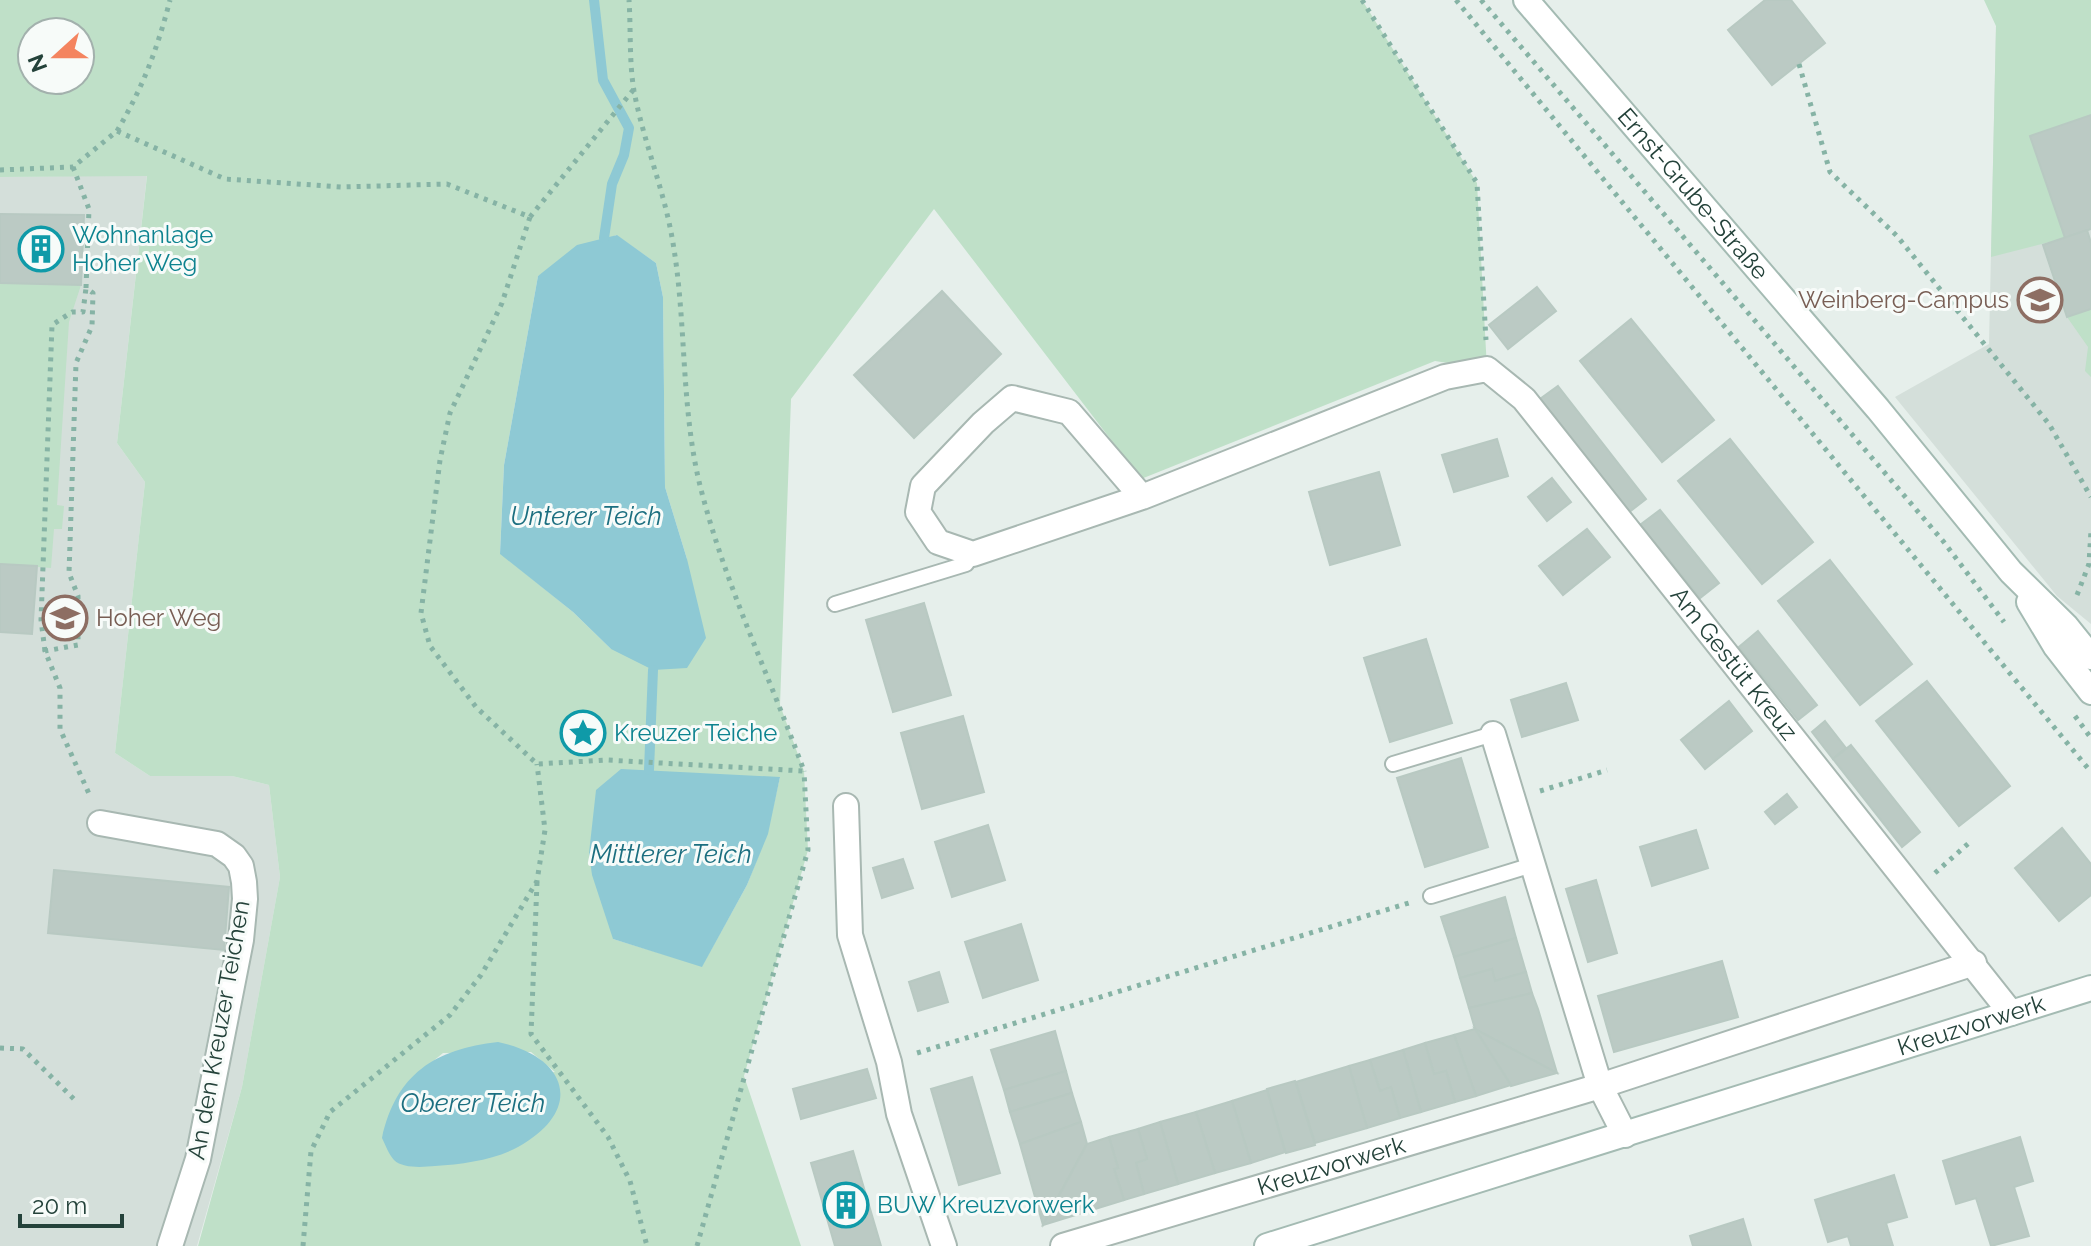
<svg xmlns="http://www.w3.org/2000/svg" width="2091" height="1246" font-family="Raleway,sans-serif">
<rect width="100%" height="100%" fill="#e6efeb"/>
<g fill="#d4dfda">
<polygon points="2091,0 2091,624 2057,596 1895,397 1989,344 1996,26"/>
<polygon points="147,175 117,443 145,482 115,753 150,776 232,776 269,785 280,877 242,1087 197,1246 0,1246 0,177"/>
</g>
<g fill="#bfe0c8" fill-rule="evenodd">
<path d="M 0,0 L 1362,0 L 1477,183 L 1487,369 L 1435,361 L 1141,479 L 934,209 L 791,399 L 780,705 L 804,771 L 808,850 L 744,1076 L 801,1246 L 198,1246 L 242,1087 L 280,877 L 269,785 L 232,776 L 150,776 L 115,753 L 145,482 L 117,443 L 147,176 L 0,177 ZM 32,32 L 80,32 L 80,80 L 32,80 ZM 616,235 L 656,263 L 663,297 L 665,487 L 687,559 L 611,649 L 573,612 L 500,553 L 504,465 L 538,276 ZM 780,777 L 767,834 L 747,885 L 702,966 L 613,939 ZM 531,1052 L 555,1072 L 409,1081 L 443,1053 Z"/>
<polygon points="1984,0 2091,0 2091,115 2030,136 2065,238 1991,257 1996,26"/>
<polygon points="0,283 81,285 69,322 57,505 64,506 62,529 54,529 51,568 0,564"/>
<polygon points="2091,309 2091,377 2085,371 2088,347 2067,317"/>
</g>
<g fill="#8ec9d4">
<polygon points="617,235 656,263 663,297 665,487 687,559 706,638 687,668 653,670 611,649 573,612 500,554 504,465 538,276 577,245"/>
<polygon points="621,769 780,777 768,834 747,885 702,967 613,939 592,875 589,853 596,790"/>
<path d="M 498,1042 C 567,1056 586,1109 518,1147 C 494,1160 463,1164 435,1166 C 424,1167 403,1169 394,1160 C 389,1155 385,1144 382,1138 C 396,1074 435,1049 498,1042 Z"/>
</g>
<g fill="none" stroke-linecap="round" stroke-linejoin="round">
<g stroke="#8ec9d4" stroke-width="10">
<polyline points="594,0 603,80 629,128 624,155 612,184 604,238"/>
<polyline points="649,770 653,670"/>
</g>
</g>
<g fill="#bbcac4" stroke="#b8c9c2" stroke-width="2">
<polygon points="1765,0 1791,0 1825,43 1772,85 1728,30"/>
<polygon points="2091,115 2091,229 2065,238 2030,136"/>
<polygon points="0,214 84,215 81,285 0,283"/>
<polygon points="2087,230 2091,243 2091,309 2067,317 2043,245"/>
<polygon points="1537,287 1556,311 1508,349 1489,325"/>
<polygon points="942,291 1001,354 914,438 854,375"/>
<polygon points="1631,319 1714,420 1662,462 1580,361"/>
<polygon points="1558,386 1646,499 1628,513 1540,399"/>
<polygon points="1497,439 1508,476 1454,492 1442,455"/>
<polygon points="1730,439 1813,542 1762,584 1678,481"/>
<polygon points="1379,472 1400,545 1330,565 1309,492"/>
<polygon points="1552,478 1571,502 1547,521 1528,497"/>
<polygon points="1660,510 1719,583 1700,598 1640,525"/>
<polygon points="1587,529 1610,557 1563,595 1539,566"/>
<polygon points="1830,560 1912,664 1860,705 1778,601"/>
<polygon points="0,564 37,566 32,634 0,632"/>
<polygon points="924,603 951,695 893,712 866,620"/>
<polygon points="1758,631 1817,705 1798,720 1739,647"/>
<polygon points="1426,639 1452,723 1390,742 1364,658"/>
<polygon points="1927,681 2010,786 1959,826 1876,721"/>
<polygon points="1566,683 1578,720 1522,737 1511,700"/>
<polygon points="1729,701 1752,731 1705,769 1681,740"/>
<polygon points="963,716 984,792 922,809 901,733"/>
<polygon points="1825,721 1846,748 1833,759 1812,732"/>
<polygon points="1851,745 1920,832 1902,847 1833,759"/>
<polygon points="1461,758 1488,847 1425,867 1397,778"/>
<polygon points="1787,794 1797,807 1775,824 1765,812"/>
<polygon points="988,825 1005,880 952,897 935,842"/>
<polygon points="2062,828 2091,864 2091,895 2059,921 2015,868"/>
<polygon points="1696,830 1708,868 1652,886 1640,847"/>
<polygon points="903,859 913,888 882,898 873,868"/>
<polygon points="54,870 229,887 224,950 48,933"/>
<polygon points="1596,880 1617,953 1588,962 1566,889"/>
<polygon points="1505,897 1516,938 1454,957 1441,917"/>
<polygon points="1021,924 1038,980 983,998 965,942"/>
<polygon points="1516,938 1526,972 1495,981 1492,969 1460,978 1454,957"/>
<polygon points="1722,961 1738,1017 1614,1052 1598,996"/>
<polygon points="1492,969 1495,981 1526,972 1532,993 1469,1008 1460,978"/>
<polygon points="939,972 948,1002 918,1011 909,982"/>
<polygon points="1532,993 1538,1009 1557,1073 1475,1029 1469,1008"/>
<polygon points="1475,1029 1557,1073 1511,1086"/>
<polygon points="1475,1029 1511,1085 1476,1096 1454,1035"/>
<polygon points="1055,1031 1066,1071 1004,1090 991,1050"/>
<polygon points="1454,1035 1476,1096 1455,1102 1446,1071 1434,1074 1425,1043"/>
<polygon points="1425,1043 1434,1074 1446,1071 1455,1102 1421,1112 1403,1050"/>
<polygon points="1403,1050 1421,1112 1400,1118 1391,1087 1380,1091 1370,1060"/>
<polygon points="1370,1060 1380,1091 1391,1087 1400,1118 1367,1128 1349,1066"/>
<polygon points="1349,1066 1367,1128 1315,1143 1296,1082"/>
<polygon points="867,1069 876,1098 801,1119 793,1089"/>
<polygon points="1066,1071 1072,1093 1010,1112 1004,1090"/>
<polygon points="972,1077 1000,1173 959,1185 931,1089"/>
<polygon points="1295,1081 1315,1145 1286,1153 1267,1089"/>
<polygon points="1267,1090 1285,1152 1251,1163 1232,1101"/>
<polygon points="1072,1093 1081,1122 1020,1144 1010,1112"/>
<polygon points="1232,1101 1251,1163 1215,1173 1196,1112"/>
<polygon points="1196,1112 1215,1173 1178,1184 1160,1122"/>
<polygon points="1081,1122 1087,1144 1043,1225 1020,1144"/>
<polygon points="1160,1122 1178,1184 1144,1194 1136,1163 1147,1159 1138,1129"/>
<polygon points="1138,1129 1147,1159 1136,1163 1144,1194 1124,1200 1114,1169 1118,1168 1109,1137"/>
<polygon points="1109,1137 1118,1168 1114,1169 1124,1200 1043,1225 1087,1144"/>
<polygon points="2020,1137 2033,1181 2014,1187 2029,1236 1991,1246 1976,1198 1956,1204 1943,1161"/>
<polygon points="853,1151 881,1246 835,1246 811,1163"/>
<polygon points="1894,1175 1907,1217 1886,1223 1893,1246 1851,1246 1848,1236 1828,1242 1815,1200"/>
<polygon points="1743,1219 1751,1246 1693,1246 1690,1236"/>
</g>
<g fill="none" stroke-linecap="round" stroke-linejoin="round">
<g stroke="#a8b8b2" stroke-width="18">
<g id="lane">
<polyline points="835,604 966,564 973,554"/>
<polyline points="1393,764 1493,734"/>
<polyline points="1431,896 1532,865"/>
</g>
</g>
<g stroke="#a8b8b2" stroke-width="28">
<g id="street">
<path id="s1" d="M 1142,497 L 1069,412 L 1012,398 L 983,423 L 923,486 L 918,512 L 938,542 L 973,554 L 1142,497 L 1445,377 L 1487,369 L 1524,399 L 2011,1013"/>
<polyline points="1493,734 1600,1086 1625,1135"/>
<polyline points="846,806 850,935 889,1062 899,1114 944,1246"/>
<polyline points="100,823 217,844 234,856 241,866 244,882 245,899 241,940 198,1159 170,1246"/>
<path id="s2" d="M 1063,1246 L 1600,1086 L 1974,963"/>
</g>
</g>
<g stroke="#a4bbb3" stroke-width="28">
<g id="secondary">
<path id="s3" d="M 1526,0 L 1878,409 L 2011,572 L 2066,626 L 2091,657"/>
<polyline points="2029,602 2056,647 2091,692"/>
<path id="s4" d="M 1267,1246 L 2091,988"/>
</g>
</g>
<g stroke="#86b3a5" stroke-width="5" stroke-dasharray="4 6" stroke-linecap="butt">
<polyline points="1362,0 1477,183 1486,340"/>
<polyline points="1456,0 2091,772"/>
<polyline points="1481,0 1943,541 2004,622"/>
<polyline points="1799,64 1830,172 1897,236 2049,424 2091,497"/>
<path d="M 117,131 C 143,87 157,50 170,0"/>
<polyline points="73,167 89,209 86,288 93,293 92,326 76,363 69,573 78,596 78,645 45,651 60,688 60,729 90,796"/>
<path d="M 0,170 L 73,167 L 117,131 L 225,179 L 342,187 L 447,184 L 530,217 L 502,303 L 450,413 L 440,460 L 421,613 L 430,646 L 476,707 L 537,764 L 607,760 L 804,771 C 771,680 728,591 703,497 C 679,411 688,320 671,232 C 662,185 643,139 634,91 C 629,62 631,30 629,0"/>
<polyline points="530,217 634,89"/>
<polyline points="2077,595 2089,564 2091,530"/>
<polyline points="45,651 41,620 52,325 72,312 83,312 86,288"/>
<polyline points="2075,716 2091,738"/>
<polyline points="1540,791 1607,770"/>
<polyline points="1935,873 1970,842"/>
<polyline points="537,882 531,1034 608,1137 630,1181 647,1246"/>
<polyline points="0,1048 23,1049 77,1102"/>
<polyline points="917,1053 1412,902"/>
<polyline points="303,1246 311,1151 330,1112 450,1015 481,975 537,881 545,830 537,764"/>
<polyline points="697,1246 808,850 804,771"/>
</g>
<use href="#lane" stroke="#fff" stroke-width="14"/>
<use href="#street" stroke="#fff" stroke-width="24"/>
<use href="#secondary" stroke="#fff" stroke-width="24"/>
</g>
<defs>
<g id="building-ring" transform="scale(2.3)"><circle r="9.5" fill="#f7fbf9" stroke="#0f9aa8" stroke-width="1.5"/><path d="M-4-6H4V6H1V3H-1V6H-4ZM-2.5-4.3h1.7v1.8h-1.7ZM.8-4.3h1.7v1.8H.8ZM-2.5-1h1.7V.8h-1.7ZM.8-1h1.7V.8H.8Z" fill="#0f9aa8"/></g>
<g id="university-ring" transform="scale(2.3)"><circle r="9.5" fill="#f7fbf9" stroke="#8d6e63" stroke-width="1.5"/><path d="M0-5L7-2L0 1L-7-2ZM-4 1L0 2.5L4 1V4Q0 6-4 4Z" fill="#8d6e63"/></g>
<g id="sight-ring" transform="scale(2.3)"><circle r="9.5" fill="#f7fbf9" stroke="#0f9aa8" stroke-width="1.5"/><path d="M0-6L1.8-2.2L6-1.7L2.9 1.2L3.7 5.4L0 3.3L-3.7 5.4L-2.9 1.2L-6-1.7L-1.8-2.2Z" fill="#0f9aa8"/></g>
</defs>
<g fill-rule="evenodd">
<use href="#building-ring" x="41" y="249"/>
<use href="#university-ring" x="2040" y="300"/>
<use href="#university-ring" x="65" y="618"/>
<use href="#sight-ring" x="583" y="733"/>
<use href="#building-ring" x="846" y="1205"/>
</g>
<g text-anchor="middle" stroke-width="6" stroke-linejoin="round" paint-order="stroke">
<g font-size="24" fill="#24423a" stroke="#f7fbf9">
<text dy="8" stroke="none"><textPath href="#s3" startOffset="256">Ernst-Grube-Straße</textPath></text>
<text dy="8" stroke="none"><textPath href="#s1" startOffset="1328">Am Gestüt Kreuz</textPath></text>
<text dy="8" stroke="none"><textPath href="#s4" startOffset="738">Kreuzvorwerk</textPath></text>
<text transform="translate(219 1030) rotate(-80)" y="8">An den Kreuzer Teichen</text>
<text dy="8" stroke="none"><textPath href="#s2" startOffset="280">Kreuzvorwerk</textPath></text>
</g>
<g font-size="24" fill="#0d838f" stroke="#f7fbf9" text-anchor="start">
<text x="72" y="243">Wohnanlage<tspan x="72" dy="28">Hoher Weg</tspan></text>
<text x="614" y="741">Kreuzer Teiche</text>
<text x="877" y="1213">BUW Kreuzvorwerk</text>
</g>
<g font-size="24" fill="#785e54" stroke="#f7fbf9" text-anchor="end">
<text x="2009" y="308">Weinberg-Campus</text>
<text x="96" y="626" text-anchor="start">Hoher Weg</text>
</g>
<g font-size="26" font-style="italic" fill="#1c6f80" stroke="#f7fbf9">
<text x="586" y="525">Unterer Teich</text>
<text x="671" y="863">Mittlerer Teich</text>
<text x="473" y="1112">Oberer Teich</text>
</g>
</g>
<g transform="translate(56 56) rotate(249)"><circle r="38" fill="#f7fbf9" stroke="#a3b1ad" stroke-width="2"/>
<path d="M0-6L14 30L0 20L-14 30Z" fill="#f4845f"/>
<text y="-12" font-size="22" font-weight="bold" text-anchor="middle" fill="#24423a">N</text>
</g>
<path d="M20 1214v12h102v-12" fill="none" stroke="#24423a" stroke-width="4"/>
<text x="32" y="1214" font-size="24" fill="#24423a" stroke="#f7fbf9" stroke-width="6" paint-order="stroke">20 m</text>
</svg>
